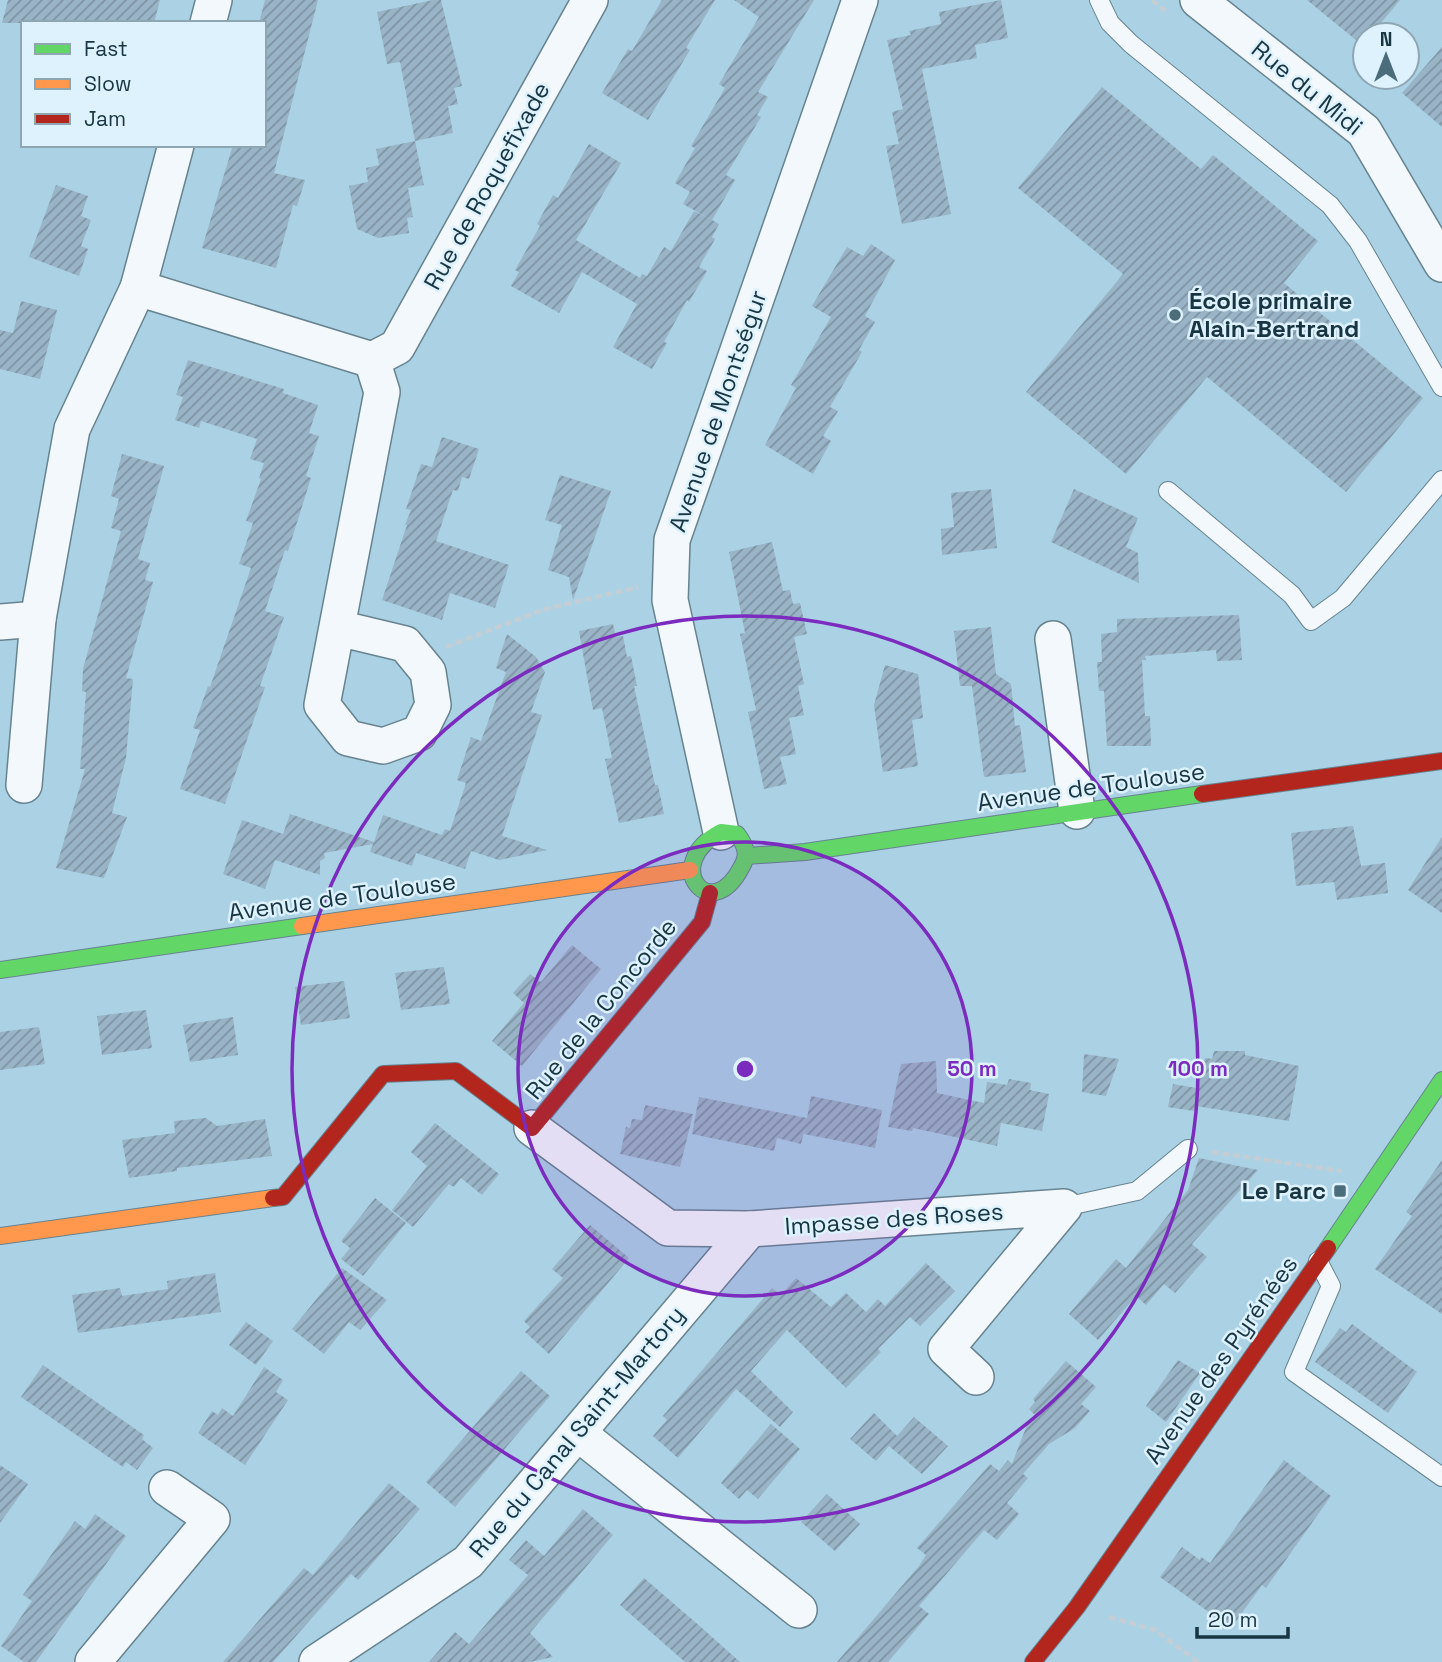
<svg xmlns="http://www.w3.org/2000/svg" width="1442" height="1662" font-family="'Space Grotesk',sans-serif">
<defs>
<pattern id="building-hatch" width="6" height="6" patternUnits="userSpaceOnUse" patternTransform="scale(1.75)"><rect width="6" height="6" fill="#9ab4c7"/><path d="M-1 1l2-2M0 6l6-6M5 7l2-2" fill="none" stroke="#7d93a3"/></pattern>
</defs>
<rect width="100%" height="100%" fill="#aad1e4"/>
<g fill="url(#building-hatch)">
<polygon points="8,0 160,0 154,23 2,23"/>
<polygon points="265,0 318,0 274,173 305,180 297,206 293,205 276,268 202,248 233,145 264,145 264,23 259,23"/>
<polygon points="433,0 441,0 462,86 454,88 458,104 448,106 453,133 415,141 400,62 387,64 377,12"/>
<polygon points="662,0 715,0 686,48 690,50 648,120 602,93 628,49 632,51"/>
<polygon points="734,0 814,0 758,92 768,97 757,115 761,117 726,175 735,180 712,220 719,224 712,237 715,239 699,267 707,271 689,302 687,300 664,342 667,343 652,369 613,347 637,304 582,272 559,313 511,286 519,272 515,270 540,226 537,224 553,195 558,198 589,144 621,163 576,240 640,278 642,274 647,276 664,247 671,251 694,211 710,219 683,204 690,192 675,183 695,148 691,146 725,88 719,84 759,17"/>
<polygon points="1001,0 1008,38 975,45 977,58 922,69 951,214 902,224 886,146 899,144 892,112 903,109 887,40 911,35 909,31 941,24 939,12"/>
<polygon points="1307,0 1400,0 1371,35 1365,35 1365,42 1362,45"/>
<polygon points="1442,47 1442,127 1402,93"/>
<polygon points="1102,87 1201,169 1213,155 1318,241 1284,283 1423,398 1346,492 1207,377 1126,474 1026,392 1123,274 1018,188"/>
<polygon points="415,141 424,185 408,188 413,217 407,218 409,233 378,238 357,229 349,186 368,182 366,168 379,165 376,149"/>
<polygon points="56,185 88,196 81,216 91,220 81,246 88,249 79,276 29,257"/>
<polygon points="871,244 895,260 865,316 875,322 859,350 862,352 830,407 838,411 823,436 831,441 813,474 765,445 796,388 791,385 831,317 812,306 847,247 863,256"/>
<polygon points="21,301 57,310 40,379 0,369 0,330 13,333"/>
<polygon points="188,360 284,389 283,393 318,405 309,433 319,436 306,476 311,478 288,551 285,550 265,611 284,617 260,686 265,687 225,804 180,789 200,730 193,728 208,686 210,687 251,568 239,564 253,523 246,521 261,479 259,478 264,463 250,459 257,439 201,421 199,428 175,420 183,397 176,395"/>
<polygon points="442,437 479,449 469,479 462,477 458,491 453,490 436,541 509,565 495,608 450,593 442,620 382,600 407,525 405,525 411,510 406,509 421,464 432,467"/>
<polygon points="122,454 164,466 138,559 150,563 145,580 153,582 126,678 133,679 126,758 112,813 127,817 104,878 56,868 85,769 80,769 86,692 82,691 83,669 121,531 111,528 119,499 111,496"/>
<polygon points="560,475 611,491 573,600 569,577 548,570 562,525 545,520"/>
<polygon points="991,489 997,548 942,555 941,529 954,527 951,493"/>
<polygon points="1074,489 1138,518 1126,547 1138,553 1139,583 1051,542"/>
<polygon points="772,542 783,591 790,590 793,604 800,603 807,634 794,637 804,684 798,686 804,715 789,718 796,754 780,757 787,784 764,789 748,712 756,710 740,634 745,633 729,552"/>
<polygon points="1239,615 1242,660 1217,661 1216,650 1145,656 1146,660 1142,660 1145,716 1150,716 1151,746 1107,746 1104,691 1099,691 1097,662 1102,662 1101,634 1117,632 1117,619"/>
<polygon points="613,624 616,637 623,636 627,657 631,656 637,686 634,686 655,785 658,785 664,814 619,823 605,759 612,758 602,708 593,710 579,631"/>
<polygon points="991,627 996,674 1011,684 1015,726 1020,725 1026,772 984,777 972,686 960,686 954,631"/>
<polygon points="507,634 536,657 545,672 531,712 542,715 502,836 547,850 499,860 471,851 465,869 416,853 412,866 370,852 373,844 324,853 325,858 320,861 320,875 275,860 265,889 223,874 242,820 283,834 290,814 374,842 383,815 442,835 445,829 450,831 466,783 457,780 471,737 481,741 506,672 496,668"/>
<polygon points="885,665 918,674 923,718 912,720 918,766 883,772 874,705"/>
<polygon points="1353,826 1361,866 1385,863 1388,893 1337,900 1334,882 1296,886 1291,833"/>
<polygon points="1442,837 1442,913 1408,890"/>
<polygon points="572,945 601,969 522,1066 492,1041 524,1003 513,993 530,974 541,982"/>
<polygon points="444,967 450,1004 401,1010 395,973"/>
<polygon points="344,981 350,1018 301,1025 295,987"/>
<polygon points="146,1010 152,1048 102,1055 97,1016"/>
<polygon points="233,1017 238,1055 190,1062 183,1025"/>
<polygon points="39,1027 45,1064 0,1070 0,1032"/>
<polygon points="1214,1051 1245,1051 1245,1055 1299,1066 1289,1121 1196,1106 1194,1111 1168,1107 1173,1084 1196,1088 1205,1058 1212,1059"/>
<polygon points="1084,1054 1119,1059 1106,1096 1082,1092"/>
<polygon points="936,1061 937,1093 984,1103 987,1082 1007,1085 1009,1079 1031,1083 1030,1090 1049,1094 1042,1131 1001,1123 997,1146 913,1128 912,1131 888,1127 901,1064"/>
<polygon points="811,1096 882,1110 875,1148 804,1134 805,1128 801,1144 777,1138 774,1151 692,1134 699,1097 807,1118"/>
<polygon points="645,1105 693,1114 680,1167 620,1154 626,1127 630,1128 632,1119 642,1120"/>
<polygon points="206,1118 217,1126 265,1119 272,1156 177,1168 177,1171 129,1178 122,1140 175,1133 174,1121"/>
<polygon points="435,1123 499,1174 482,1195 461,1178 454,1187 449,1184 413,1227 392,1210 427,1166 411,1152"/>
<polygon points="1199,1158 1258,1170 1192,1244 1207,1257 1175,1293 1164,1284 1146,1305 1136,1296 1098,1340 1069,1314 1116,1259 1126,1268 1188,1190"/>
<polygon points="1442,1160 1442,1314 1375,1269 1412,1216 1406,1212"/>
<polygon points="375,1198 406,1223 363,1276 341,1259 350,1248 341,1241"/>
<polygon points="590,1225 629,1258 549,1354 525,1332 530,1327 524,1321 563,1278 552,1269"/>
<polygon points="926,1263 955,1291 920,1326 910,1317 878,1349 881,1352 846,1388 787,1330 751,1371 793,1412 780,1427 736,1389 678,1458 653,1436 667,1420 663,1416 772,1288 781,1295 796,1278 831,1307 846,1293 866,1312 878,1299 885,1306"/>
<polygon points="342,1268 387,1300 360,1330 349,1322 324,1354 292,1329"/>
<polygon points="215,1273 221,1312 78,1333 72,1295 120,1288 122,1296 168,1289 167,1281"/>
<polygon points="246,1322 273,1341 256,1365 229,1345"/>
<polygon points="1352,1324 1417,1372 1388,1413 1315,1362 1340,1328 1346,1332"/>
<polygon points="1178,1360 1200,1373 1166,1422 1146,1406"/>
<polygon points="1066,1361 1096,1387 1081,1404 1090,1411 1075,1428 1049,1444 1023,1474 1028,1478 1007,1503 1019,1514 997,1540 984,1530 919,1606 929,1614 888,1662 837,1662 919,1566 926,1555 917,1548 990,1464 999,1471 1008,1460 1012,1464 1027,1425 1035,1415 1029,1409 1035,1402 1033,1399"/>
<polygon points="43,1365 144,1435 142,1439 153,1448 137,1470 126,1462 123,1467 21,1397"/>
<polygon points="264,1367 283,1380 276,1392 288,1400 245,1465 198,1433 212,1411 218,1415 222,1408 233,1416"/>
<polygon points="521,1371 550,1396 455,1507 426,1482"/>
<polygon points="874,1413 897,1436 914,1417 948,1446 922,1474 889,1446 876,1461 850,1439"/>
<polygon points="771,1424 800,1449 758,1499 747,1490 739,1499 721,1483"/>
<polygon points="1284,1460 1331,1496 1266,1588 1262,1585 1231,1628 1160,1577 1182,1547 1200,1560 1201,1557 1210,1563"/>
<polygon points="0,1465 28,1484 0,1523"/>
<polygon points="389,1483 420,1509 358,1580 351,1574 273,1662 223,1662 304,1568 313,1575"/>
<polygon points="827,1494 860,1524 835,1551 801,1522"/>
<polygon points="583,1509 613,1535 530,1633 553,1657 530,1662 429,1662 455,1632 469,1644 528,1575 509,1560 526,1540 544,1556"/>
<polygon points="95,1514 126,1536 36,1662 24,1662 1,1646 32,1601 23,1595 75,1521 85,1529"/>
<polygon points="644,1578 702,1628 740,1662 685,1662 620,1605"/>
</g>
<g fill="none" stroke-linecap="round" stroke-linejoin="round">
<g stroke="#678390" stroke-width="20">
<g id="lane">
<polyline points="1099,0 1110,23 1131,44 1330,205 1358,241 1442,387"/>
<polyline points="1168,491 1292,595 1311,621 1343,598 1442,480"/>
<polyline points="1064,1207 1137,1191 1188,1149"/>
<polyline points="1318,1261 1331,1286 1294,1372 1442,1477"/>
</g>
</g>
<g stroke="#678390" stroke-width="38">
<g id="street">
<polyline points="1198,0 1364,131 1442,264"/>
<polyline points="208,23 214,0"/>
<polyline points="138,288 176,145"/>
<polyline points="372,360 397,347 590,0"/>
<polyline points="0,622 38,619 72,429 138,288 372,360"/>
<polyline points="338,628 405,644 428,672 433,705 419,733 383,746 348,738 322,705 382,392 372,360"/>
<polyline points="1053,639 1077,811"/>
<polyline points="24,785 38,619"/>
<polyline points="721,832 670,600 672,540 860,0"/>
<polyline points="532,1128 668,1228 750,1229 1064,1207 946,1349 976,1377"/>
<polyline points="578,1433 799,1610"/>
<polyline points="93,1662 212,1519 167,1488"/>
<polyline points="317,1662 468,1562 750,1229"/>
</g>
</g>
<g stroke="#678390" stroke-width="18">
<g id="fast">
<path d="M 721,832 L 737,834 C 746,846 749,855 741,868 C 710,927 660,864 721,832 Z"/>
<polyline points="746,856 805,852 1202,794"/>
<polyline points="0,970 302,926"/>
<polyline points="1328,1248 1442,1080"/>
</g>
</g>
<g stroke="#678390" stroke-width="18">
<g id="slow">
<polyline points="302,926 690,870"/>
<polyline points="0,1236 273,1198"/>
</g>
</g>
<g stroke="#678390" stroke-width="18">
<g id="jam">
<polyline points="1202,794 1442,761"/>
<polyline points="273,1198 283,1197 383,1074 456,1071 532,1128 702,922 710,893"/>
<polyline points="1033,1662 1077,1607 1328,1248"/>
</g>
</g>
<g stroke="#c3ced4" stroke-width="4.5" stroke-dasharray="7 3.5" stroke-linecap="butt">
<polyline points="1152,0 1168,13"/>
<polyline points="446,647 542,610 638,587"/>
<polyline points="1212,1152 1342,1171"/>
<polyline points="1109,1617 1155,1630 1198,1662"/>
</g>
<use href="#lane" stroke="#f2f8fb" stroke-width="18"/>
<use href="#street" stroke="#f2f8fb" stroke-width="35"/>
<use href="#fast" stroke="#63d668" stroke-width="16"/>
<use href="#slow" stroke="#ff974d" stroke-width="16"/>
<use href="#jam" stroke="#b3261e" stroke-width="16"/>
</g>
<circle cx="745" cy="1069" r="227" fill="#7b2cbf" fill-opacity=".12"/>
<g fill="none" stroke="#7b2cbf" stroke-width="3.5">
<circle cx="745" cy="1069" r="227"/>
<circle cx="745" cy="1069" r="453"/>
</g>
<g fill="#4a6c7b" stroke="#def2fd" stroke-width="2.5">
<circle cx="1175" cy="315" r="7"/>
<rect x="1333" y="1184" width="14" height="14" rx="3.5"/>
</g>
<g text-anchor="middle" stroke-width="5" stroke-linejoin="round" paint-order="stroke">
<g font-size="24" fill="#173542" stroke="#def2fd">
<text transform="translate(1307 88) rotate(39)" y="8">Rue du Midi</text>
<text transform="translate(487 186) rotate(-61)" y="8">Rue de Roquefixade</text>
<text transform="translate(718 411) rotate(-71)" y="8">Avenue de Montségur</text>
<text transform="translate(1091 787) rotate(-8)" y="8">Avenue de Toulouse</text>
<text transform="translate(342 897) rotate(-8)" y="8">Avenue de Toulouse</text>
<text transform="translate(601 1009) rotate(-51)" y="8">Rue de la Concorde</text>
<text transform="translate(894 1219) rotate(-4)" y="8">Impasse des Roses</text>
<text transform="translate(1221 1360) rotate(-55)" y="8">Avenue des Pyrénées</text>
<text transform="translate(577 1432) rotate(-50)" y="8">Rue du Canal Saint-Martory</text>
</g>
<g font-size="24" font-weight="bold" fill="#173542" stroke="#def2fd" text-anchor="start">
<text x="1189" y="309">École primaire<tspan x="1189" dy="28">Alain-Bertrand</tspan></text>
<text x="1326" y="1199" text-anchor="end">Le Parc</text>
</g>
</g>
<circle cx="745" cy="1069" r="10" fill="#7b2cbf" stroke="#def2fd" stroke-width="3.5"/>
<g font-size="21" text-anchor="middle" font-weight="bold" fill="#7b2cbf" stroke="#def2fd" stroke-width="5" stroke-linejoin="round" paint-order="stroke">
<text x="972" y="1076">50 m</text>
<text x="1198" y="1076">100 m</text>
</g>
<rect x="21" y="21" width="245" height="126" fill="#def2fd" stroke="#8ea6b2" stroke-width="2"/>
<rect x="35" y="44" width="35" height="10" fill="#63d668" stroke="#8ea6b2" stroke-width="2"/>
<text x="84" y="56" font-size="21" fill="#173542">Fast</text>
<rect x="35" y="79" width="35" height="10" fill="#ff974d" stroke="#8ea6b2" stroke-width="2"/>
<text x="84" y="91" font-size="21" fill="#173542">Slow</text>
<rect x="35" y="114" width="35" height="10" fill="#b3261e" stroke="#8ea6b2" stroke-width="2"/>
<text x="84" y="126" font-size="21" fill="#173542">Jam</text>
<g transform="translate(1386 56)"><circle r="33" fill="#def2fd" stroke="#8ea6b2" stroke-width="2"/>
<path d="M0-5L12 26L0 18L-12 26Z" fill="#4a6c7b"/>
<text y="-10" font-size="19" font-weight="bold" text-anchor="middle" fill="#173542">N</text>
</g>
<path d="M1197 1627v10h91v-10" fill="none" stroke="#173542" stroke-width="3.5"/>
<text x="1208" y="1627" font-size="21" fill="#173542" stroke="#def2fd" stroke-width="5" paint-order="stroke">20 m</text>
</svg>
